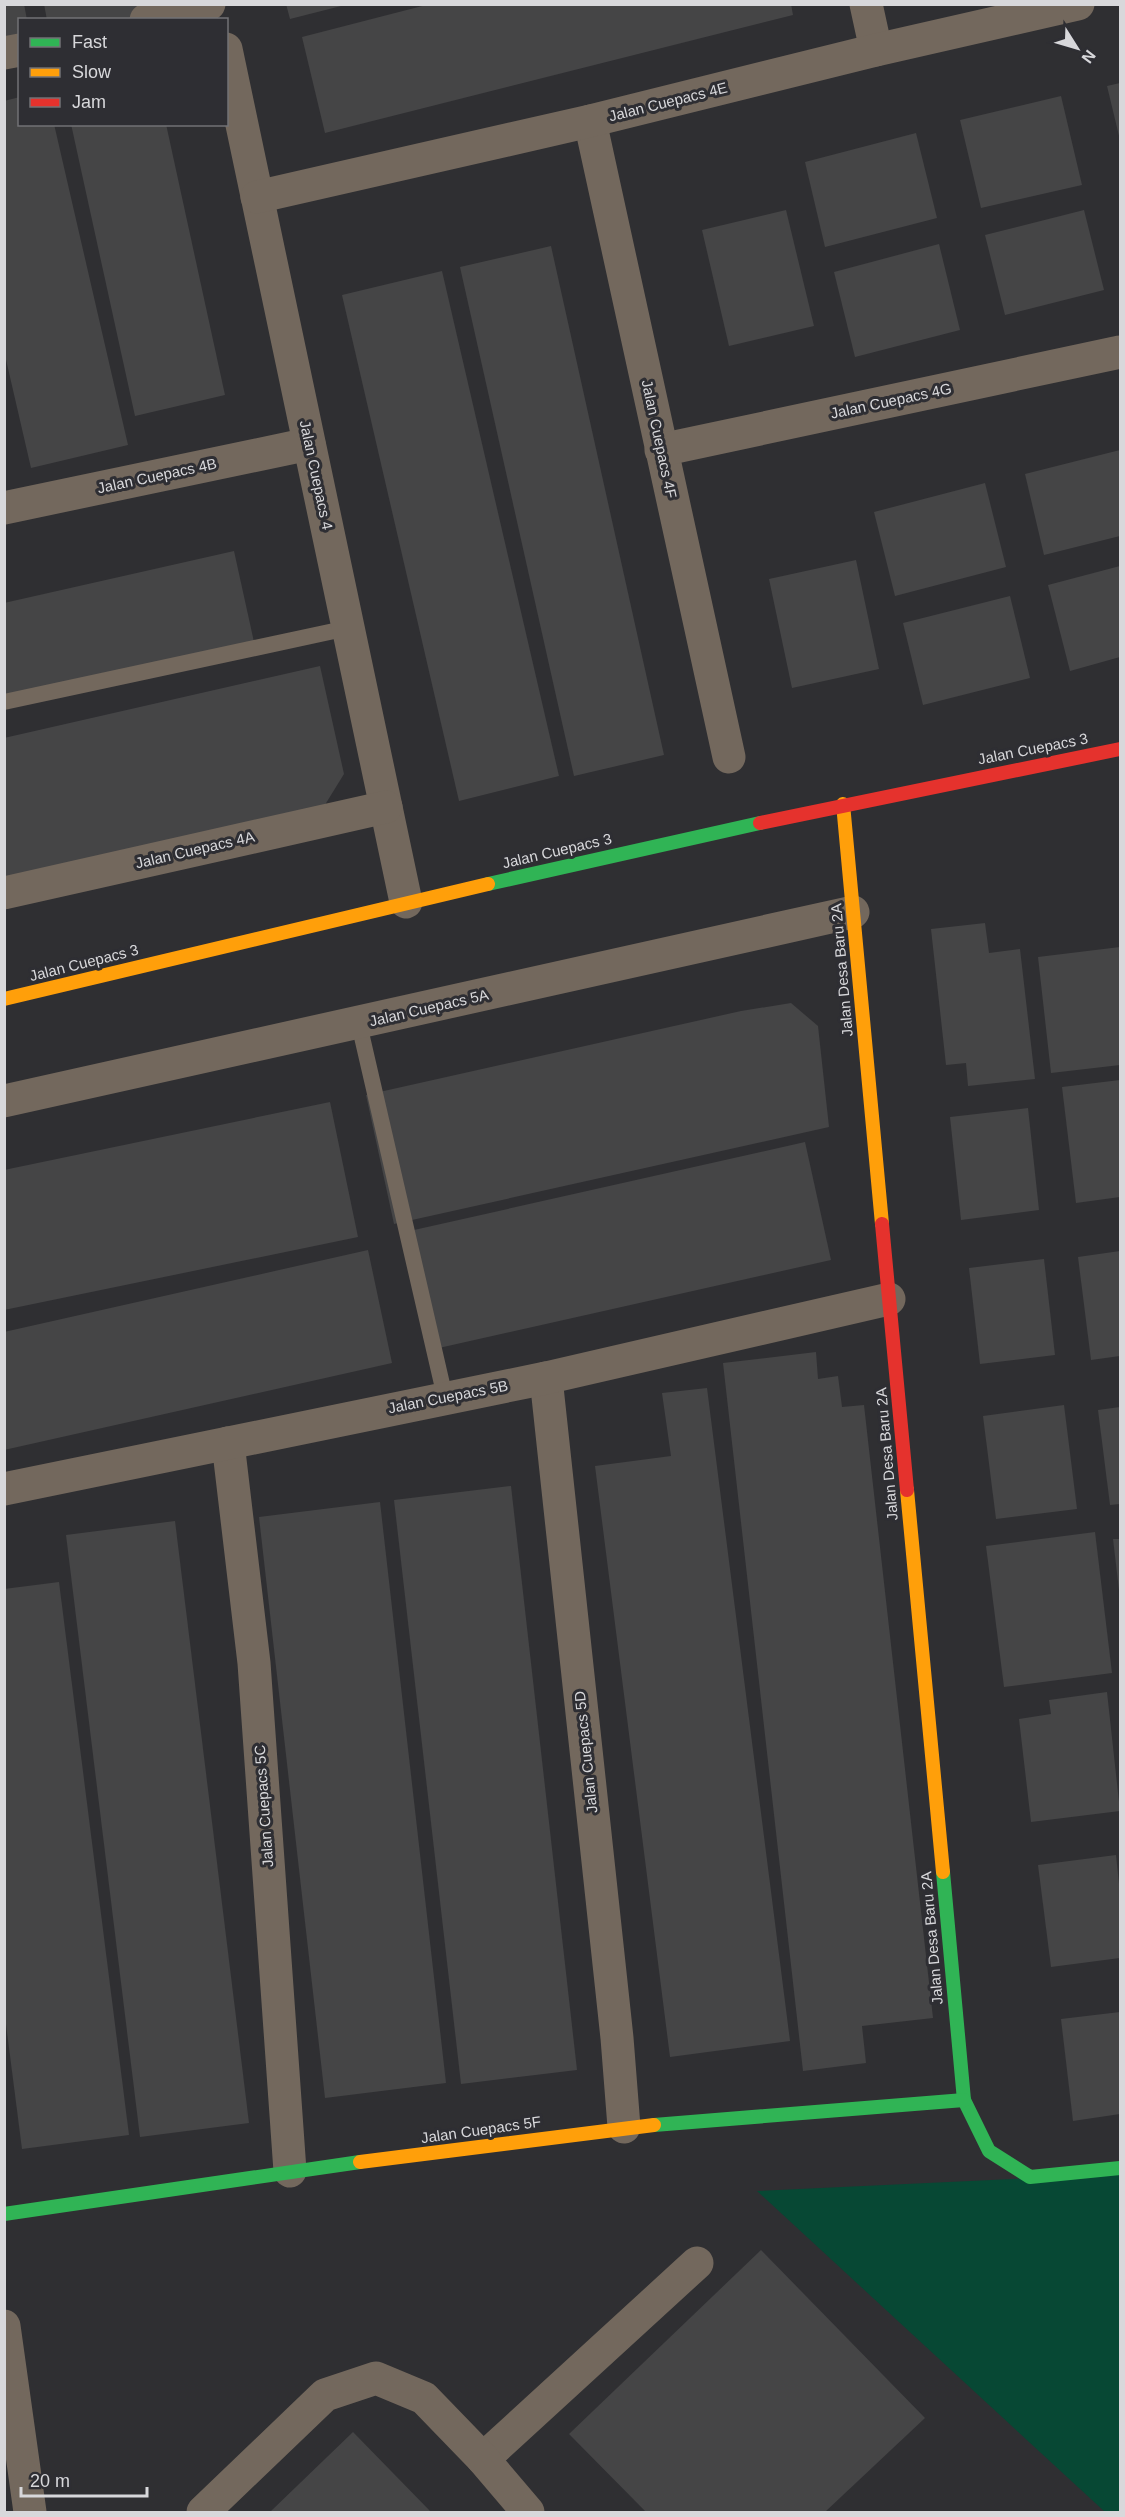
<svg xmlns="http://www.w3.org/2000/svg" width="1125" height="2517" font-family="Arial,sans-serif">
<rect width="100%" height="100%" fill="#2f2f32"/>
<polygon fill="#074834" points="1120,2174 1120,2512 1105,2512 757,2191"/>
<g fill="#454546">
<polygon points="4,4 24,4 27,20 20,20 20,55 4,58"/>
<polygon points="44,4 139,4 142,20 47,20"/>
<polygon points="286,4 344,4 345,5 290,19"/>
<polygon points="430,4 791,4 793,15 325,133 302,37"/>
<polygon points="1120,83 1120,140 1107,86"/>
<polygon points="1061,96 1082,185 981,208 960,120"/>
<polygon points="20,97 20,124 54,124 128,445 31,468 4,351 4,101"/>
<polygon points="71,124 166,124 225,395 135,416"/>
<polygon points="916,133 937,218 825,247 805,162"/>
<polygon points="786,210 814,326 729,346 702,230"/>
<polygon points="1084,210 1104,290 1005,315 985,235"/>
<polygon points="939,244 960,330 855,357 834,272"/>
<polygon points="551,246 664,755 574,776 460,267"/>
<polygon points="442,271 559,776 459,801 342,295"/>
<polygon points="1120,450 1120,536 1044,555 1025,474"/>
<polygon points="985,483 1006,567 895,596 874,512"/>
<polygon points="234,551 254,642 4,699 4,603"/>
<polygon points="856,560 879,669 792,688 769,579"/>
<polygon points="1120,566 1120,657 1070,671 1048,585"/>
<polygon points="1010,596 1030,678 923,705 903,623"/>
<polygon points="320,666 344,774 323,808 4,881 4,738"/>
<polygon points="985,923 989,953 1020,949 1035,1079 968,1086 966,1063 946,1065 931,929"/>
<polygon points="1120,947 1120,1065 1051,1073 1038,957"/>
<polygon points="791,1003 818,1026 829,1127 394,1224 366,1095 741,1011"/>
<polygon points="1120,1080 1120,1197 1076,1203 1062,1087"/>
<polygon points="330,1102 358,1237 4,1310 4,1170"/>
<polygon points="1028,1108 1039,1210 961,1220 950,1117"/>
<polygon points="805,1142 831,1260 430,1350 405,1232"/>
<polygon points="368,1250 392,1363 4,1450 4,1332"/>
<polygon points="1120,1251 1120,1356 1091,1360 1078,1257"/>
<polygon points="1044,1259 1055,1355 980,1364 969,1268"/>
<polygon points="816,1352 818,1379 838,1376 842,1407 864,1405 933,2018 862,2026 866,2063 803,2071 723,1363"/>
<polygon points="707,1388 790,2041 670,2057 595,1466 671,1456 662,1393"/>
<polygon points="1064,1405 1077,1509 996,1519 983,1416"/>
<polygon points="1120,1407 1120,1504 1110,1505 1098,1410"/>
<polygon points="511,1486 577,2070 461,2084 394,1500"/>
<polygon points="380,1502 446,2083 325,2098 259,1517"/>
<polygon points="175,1521 249,2123 140,2137 66,1535"/>
<polygon points="1095,1532 1112,1673 1004,1687 986,1546"/>
<polygon points="1113,1539 1120,1539 1120,1590 1119,1590"/>
<polygon points="59,1582 129,2135 22,2149 4,2009 4,1589"/>
<polygon points="1107,1692 1120,1811 1031,1822 1019,1719 1051,1714 1049,1700"/>
<polygon points="1116,1855 1120,1893 1120,1958 1051,1967 1038,1865"/>
<polygon points="1120,2012 1120,2114 1073,2121 1061,2019"/>
<polygon points="761,2250 925,2418 825,2512 646,2512 569,2434"/>
<polygon points="353,2432 431,2512 270,2512"/>
</g>
<g fill="none" stroke-linecap="round" stroke-linejoin="round">
<g stroke="#73685d" stroke-width="16">
<polyline points="4,702 348,628"/>
<polyline points="359,1024 445,1397"/>
</g>
<g stroke="#73685d" stroke-width="33">
<polyline points="866,4 876,50"/>
<polyline points="146,20 209,4"/>
<polyline points="226,49 406,902"/>
<polyline points="4,53 20,50"/>
<polyline points="590,121 729,757"/>
<polyline points="257,197 590,121 876,50 1078,4"/>
<polyline points="661,450 1120,352"/>
<polyline points="4,508 309,444"/>
<polyline points="4,893 386,807"/>
<polyline points="4,1101 853,912"/>
<polyline points="546,1378 617,2038 624,2127"/>
<polyline points="228,1443 254,1663 290,2171"/>
<polyline points="4,1489 546,1378 889,1299"/>
<polyline points="4,2326 30,2512"/>
<polyline points="483,2459 697,2263"/>
<polyline points="203,2512 325,2395 376,2378 424,2398 483,2459 528,2512"/>
</g>
<g stroke="#30b455" stroke-width="14">
<polyline points="488,884 760,823"/>
<polyline points="943,1872 964,2100 989,2151 1030,2177 1120,2168"/>
<polyline points="654,2125 964,2100"/>
<polyline points="4,2214 360,2162"/>
</g>
<g stroke="#ff9f0a" stroke-width="14">
<polyline points="843,804 882,1224"/>
<polyline points="4,999 488,884"/>
<polyline points="907,1490 943,1872"/>
<polyline points="360,2162 654,2125"/>
</g>
<g stroke="#e5322d" stroke-width="14">
<polyline points="760,823 1120,749"/>
<polyline points="882,1224 907,1490"/>
</g>
</g>
<g text-anchor="middle" stroke-width="6" stroke-linejoin="round" paint-order="stroke">
<g font-size="15" fill="#d8d8db" stroke="#2e2e33">
<text transform="translate(668 102) rotate(-14)" y="5">Jalan Cuepacs 4E</text>
<text transform="translate(891 401) rotate(-12)" y="5">Jalan Cuepacs 4G</text>
<text transform="translate(659 439) rotate(78)" y="5">Jalan Cuepacs 4F</text>
<text transform="translate(316 475) rotate(78)" y="5">Jalan Cuepacs 4</text>
<text transform="translate(157 476) rotate(-12)" y="5">Jalan Cuepacs 4B</text>
<text transform="translate(1033 749) rotate(-11)" y="5">Jalan Cuepacs 3</text>
<text transform="translate(195 850) rotate(-13)" y="5">Jalan Cuepacs 4A</text>
<text transform="translate(557 851) rotate(-13)" y="5">Jalan Cuepacs 3</text>
<text transform="translate(84 963) rotate(-14)" y="5">Jalan Cuepacs 3</text>
<text transform="translate(842 970) rotate(-95)" y="5">Jalan Desa Baru 2A</text>
<text transform="translate(429 1008) rotate(-13)" y="5">Jalan Cuepacs 5A</text>
<text transform="translate(448 1397) rotate(-11)" y="5">Jalan Cuepacs 5B</text>
<text transform="translate(887 1454) rotate(-95)" y="5">Jalan Desa Baru 2A</text>
<text transform="translate(586 1752) rotate(-96)" y="5">Jalan Cuepacs 5D</text>
<text transform="translate(264 1806) rotate(-94)" y="5">Jalan Cuepacs 5C</text>
<text transform="translate(932 1938) rotate(-95)" y="5">Jalan Desa Baru 2A</text>
<text transform="translate(481 2130) rotate(-8)" y="5">Jalan Cuepacs 5F</text>
</g>
</g>
<rect width="1125" height="2517" fill="none" stroke="#d8d8db" stroke-width="12"/>
<rect x="18" y="18" width="210" height="108" fill="#2e2e33" stroke="#727276" stroke-width="1.5"/>
<rect x="30" y="38" width="30" height="9" fill="#30b455" stroke="#727276" stroke-width="1.5"/>
<text x="72" y="48" font-size="18" fill="#d8d8db">Fast</text>
<rect x="30" y="68" width="30" height="9" fill="#ff9f0a" stroke="#727276" stroke-width="1.5"/>
<text x="72" y="78" font-size="18" fill="#d8d8db">Slow</text>
<rect x="30" y="98" width="30" height="9" fill="#e5322d" stroke="#727276" stroke-width="1.5"/>
<text x="72" y="108" font-size="18" fill="#d8d8db">Jam</text>
<g transform="translate(1077 48) rotate(127)" stroke="#2e2e33" stroke-width="4.5" paint-order="stroke">
<path d="M0-4.5L10 22L0 15L-10 22Z" fill="#d8d8db"/>
<text y="-9" font-size="16" font-weight="bold" text-anchor="middle" fill="#d8d8db">N</text>
</g>
<path d="M21 2487v9h126v-9" fill="none" stroke="#d8d8db" stroke-width="3"/>
<text x="30" y="2487" font-size="18" fill="#d8d8db" stroke="#2e2e33" stroke-width="4.5" paint-order="stroke">20 m</text>
</svg>
